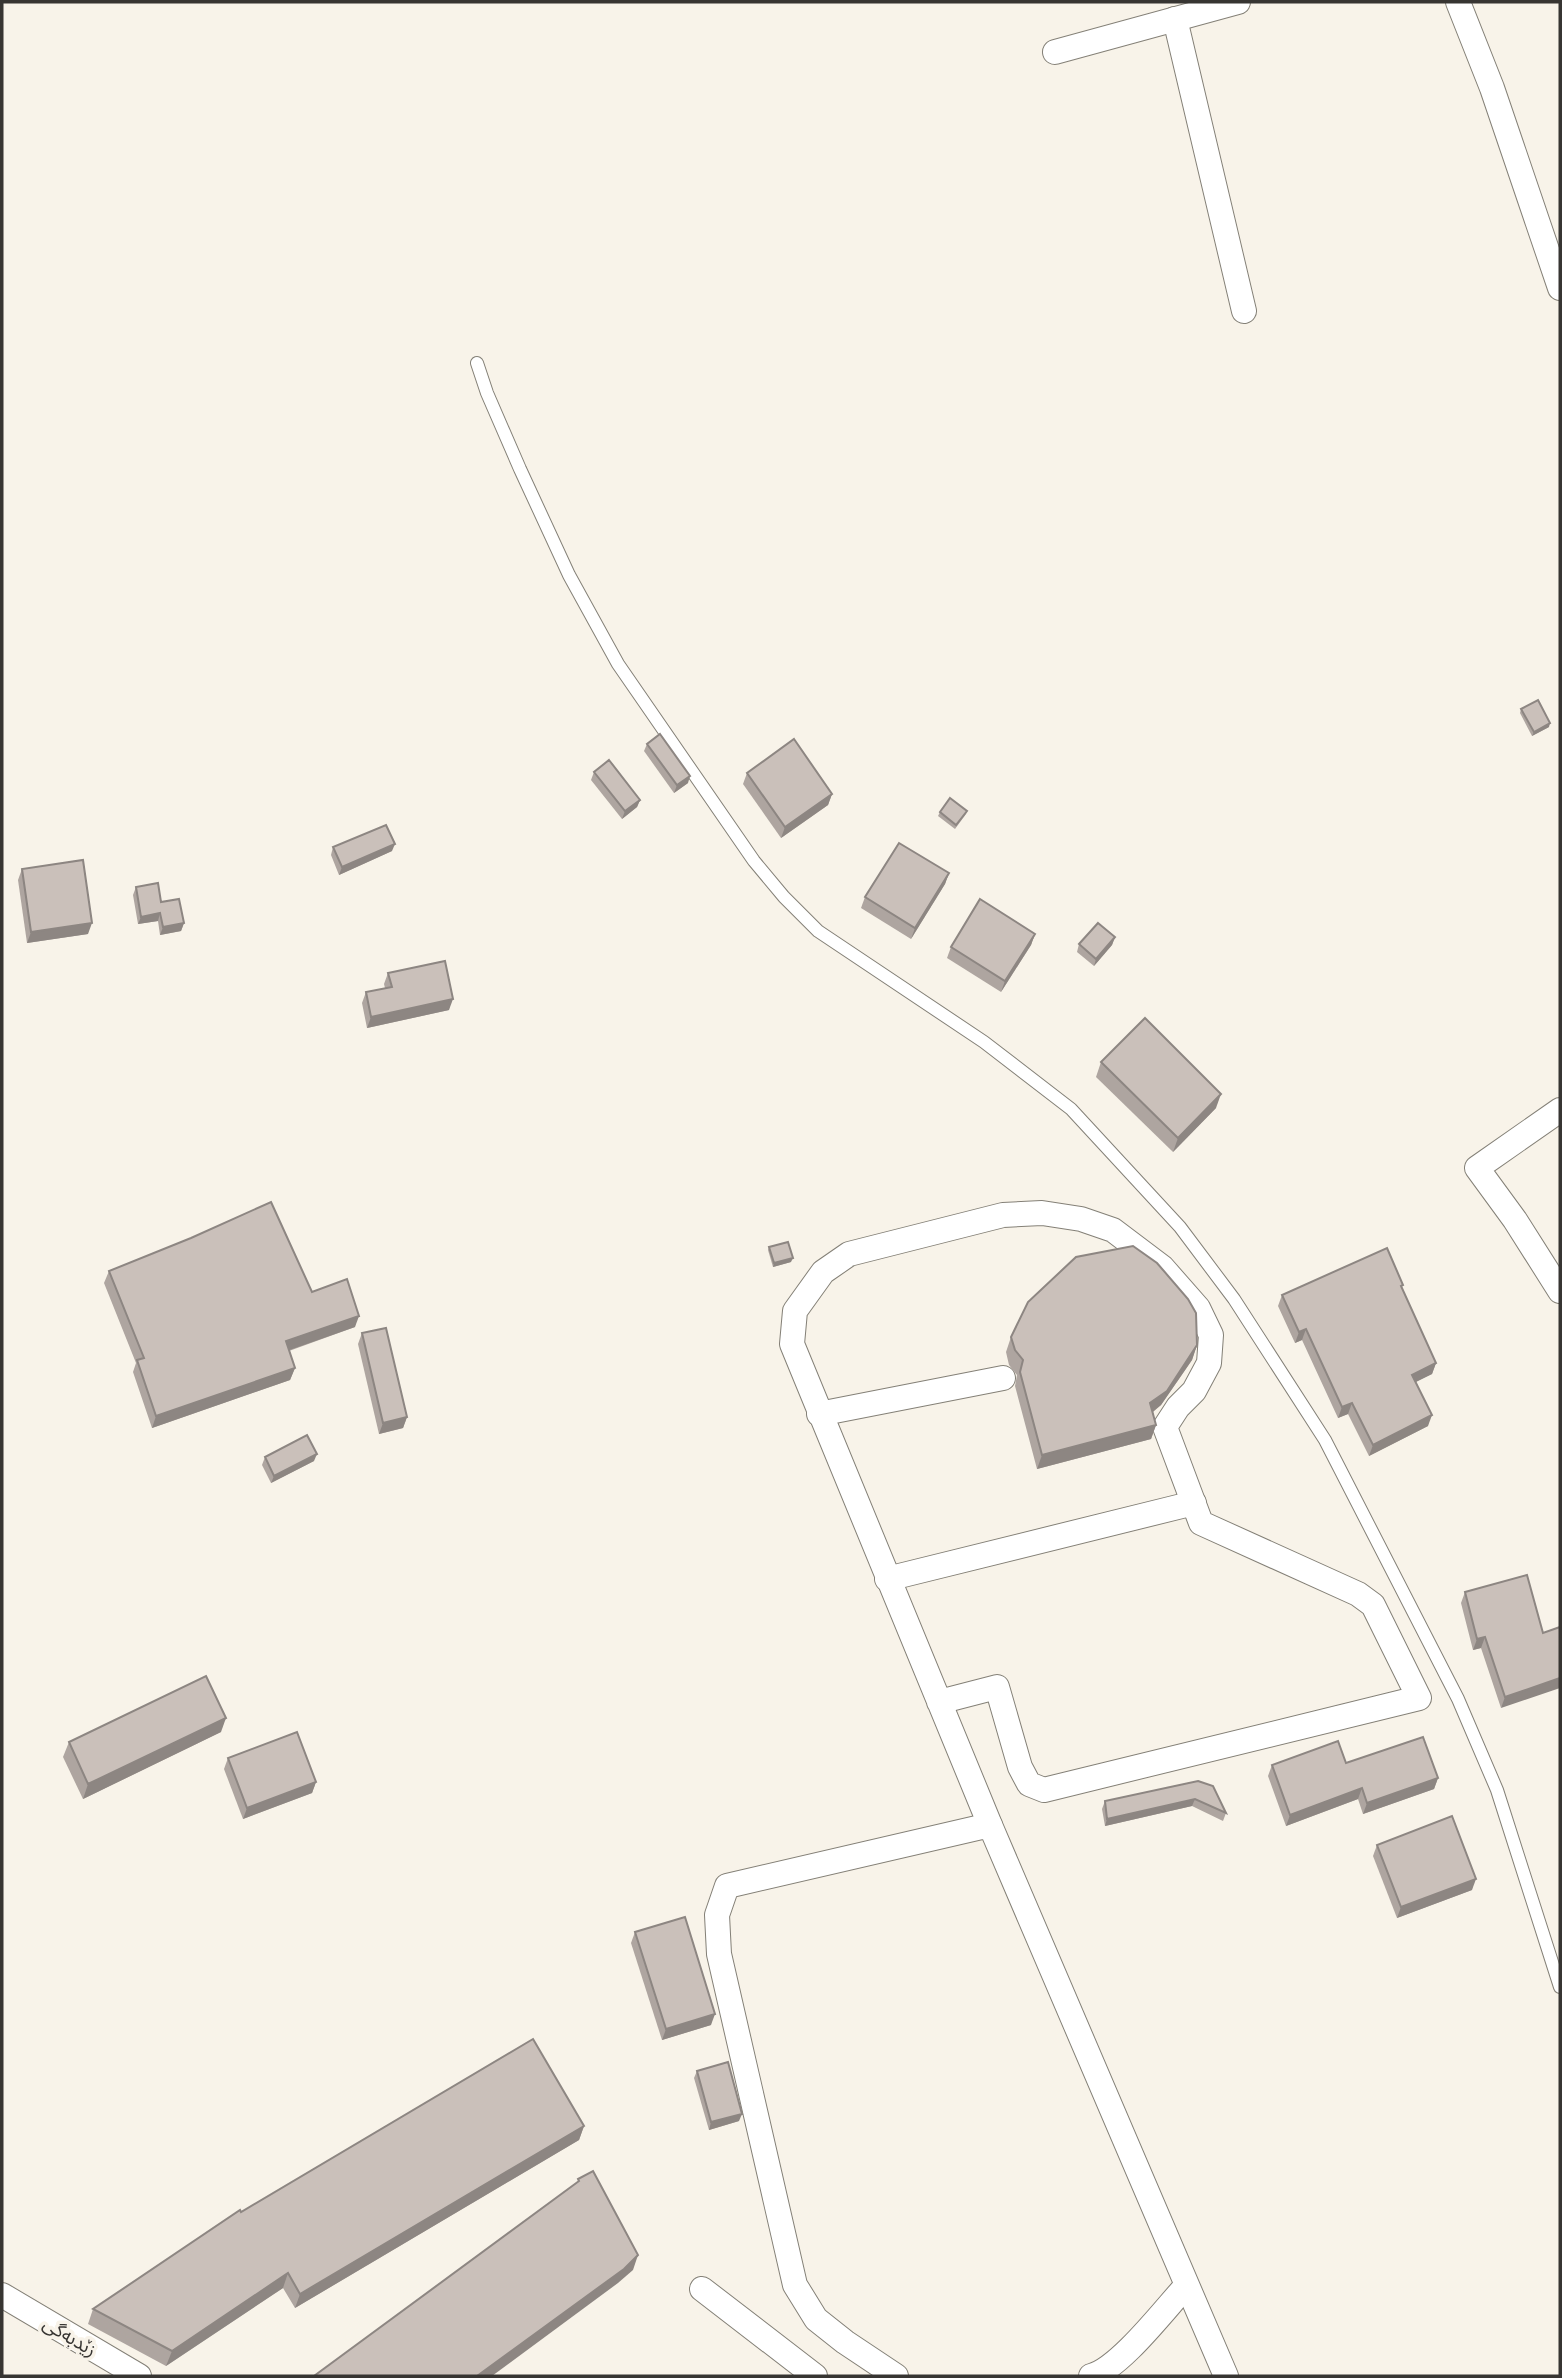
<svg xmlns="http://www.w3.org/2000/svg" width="1562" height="2378" font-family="'Crimson Pro','Noto Sans Arabic',serif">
<rect width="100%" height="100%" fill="#f8f3e9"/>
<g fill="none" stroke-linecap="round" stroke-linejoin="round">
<g stroke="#848077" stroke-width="14">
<polyline id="service" points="477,363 487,393 520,469 569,575 618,664 754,861 784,897 818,931 984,1042 1071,1109 1180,1227 1234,1299 1325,1440 1458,1699 1497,1790 1560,1987"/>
</g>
<g stroke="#848077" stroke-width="26">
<g id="minor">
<polyline points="1458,2 1492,88 1560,288"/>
<polyline points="1175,19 1244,311"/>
<polyline points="1055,52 1238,2"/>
<polyline points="1560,1110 1477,1168 1515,1220 1560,1291"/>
<polyline points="819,1414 1003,1378"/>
<polyline points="887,1579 1194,1503"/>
<polyline points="939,1702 997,1687 1020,1767 1029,1784 1044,1790 1419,1698 1373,1605 1358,1594 1201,1523 1165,1427 1178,1407 1194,1391 1209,1363 1211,1335 1198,1308 1162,1267 1113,1230 1081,1219 1042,1213 1003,1215 849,1254 823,1272 795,1311 792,1344 990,1825"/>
<polyline points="702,2289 815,2376"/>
<polyline points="2,2295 139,2376"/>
<polyline points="896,2376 845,2342 816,2319 795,2285 719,1954 717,1915 727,1886 990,1825 1226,2376"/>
<path d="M 1091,2376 C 1119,2369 1164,2310 1186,2286"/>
</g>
</g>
<use href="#service" stroke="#fff" stroke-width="12"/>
<use href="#minor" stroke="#fff" stroke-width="24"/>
</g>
<g fill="#aea5a0">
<polygon points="1521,709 1549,727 1532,736 1520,713"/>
<polygon points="647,744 688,783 674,793 644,751"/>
<polygon points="594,772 640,800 637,807 622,819 591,780"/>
<polygon points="747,773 832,794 828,805 781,838 743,784"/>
<polygon points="967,811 966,814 955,829 938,816 940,812"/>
<polygon points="333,847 392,851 339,875 331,855"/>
<polygon points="22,869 88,934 27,943 18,880"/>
<polygon points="949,873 945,884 911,939 861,908 865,897"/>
<polygon points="136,887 161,902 184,923 181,931 160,935 158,921 138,924 133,895"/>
<polygon points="1035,934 1031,945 1001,992 947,958 951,947"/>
<polygon points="1115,937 1112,945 1094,966 1077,952 1079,944"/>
<polygon points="388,973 449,1010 367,1028 362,1003 366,992 385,988 384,984"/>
<polygon points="1101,1062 1216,1108 1173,1152 1096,1077"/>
<polygon points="769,1247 791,1262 773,1267 768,1250"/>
<polygon points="109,1271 312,1292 355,1327 289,1351 295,1368 290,1380 152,1428 133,1372 136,1363 104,1283"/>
<polygon points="1402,1289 1436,1363 1432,1374 1415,1382 1428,1426 1369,1456 1348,1414 1338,1418 1302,1340 1295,1343 1278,1306 1282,1295"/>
<polygon points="362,1333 407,1417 403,1428 379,1434 358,1344"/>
<polygon points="1011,1337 1197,1345 1192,1360 1161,1405 1153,1412 1156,1425 1151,1439 1037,1469 1015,1386 1017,1375 1009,1365 1006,1352"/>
<polygon points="265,1457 314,1461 271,1483 262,1465"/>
<polygon points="1465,1592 1543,1633 1501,1708 1481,1648 1473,1650 1461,1603"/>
<polygon points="221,1732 83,1799 63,1757 69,1742"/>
<polygon points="228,1758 316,1782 312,1793 243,1819 224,1769"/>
<polygon points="1272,1765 1438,1778 1434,1789 1363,1814 1358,1799 1286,1826 1268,1776"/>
<polygon points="1198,1781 1226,1813 1223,1821 1192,1806 1105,1826 1102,1809 1105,1801"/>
<polygon points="1377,1845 1472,1890 1397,1918 1373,1856"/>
<polygon points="635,1932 711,2025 662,2040 631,1943"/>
<polygon points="697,2071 739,2121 709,2130 694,2078"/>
<polygon points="584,2126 579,2140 295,2308 283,2288 166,2366 88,2324 93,2309 241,2212"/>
</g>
<g fill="#8d8682">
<polygon points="1550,723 1549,727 1532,736 1534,732"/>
<polygon points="690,776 688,783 674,793 677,785"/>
<polygon points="832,794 828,805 781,838 785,827"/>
<polygon points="640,800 637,807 622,819 625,811"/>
<polygon points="395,844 392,851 339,875 342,867"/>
<polygon points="949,873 945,884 911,939 915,928"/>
<polygon points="160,913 158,921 138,924 141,917"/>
<polygon points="92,923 88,934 27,943 31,932"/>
<polygon points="184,923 181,931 160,935 163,927"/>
<polygon points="1035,934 1031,945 1001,992 1005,981"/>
<polygon points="1115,937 1112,945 1094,966 1096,959"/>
<polygon points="453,999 449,1010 367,1028 371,1017"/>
<polygon points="1221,1094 1216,1108 1173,1152 1178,1138"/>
<polygon points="793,1258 791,1262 773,1267 774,1263"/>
<polygon points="359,1316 355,1327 281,1353 286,1341"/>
<polygon points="1306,1329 1302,1340 1295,1343 1299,1332"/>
<polygon points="1197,1345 1192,1360 1161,1405 1145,1418 1150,1403"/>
<polygon points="1436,1363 1432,1374 1408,1386 1412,1375"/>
<polygon points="295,1368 290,1380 152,1428 156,1416"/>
<polygon points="1352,1403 1348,1414 1338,1418 1342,1407"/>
<polygon points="1432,1415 1428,1426 1369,1456 1373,1445"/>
<polygon points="407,1417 403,1428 379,1434 383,1423"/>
<polygon points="1156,1425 1151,1439 1037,1469 1042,1455"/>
<polygon points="317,1454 314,1461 271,1483 274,1476"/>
<polygon points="1485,1637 1481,1648 1473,1650 1477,1639"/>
<polygon points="1560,1678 1560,1688 1501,1708 1505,1697"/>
<polygon points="226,1718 221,1732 83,1799 88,1784"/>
<polygon points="1438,1778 1434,1789 1363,1814 1367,1803"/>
<polygon points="316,1782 312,1793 243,1819 247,1808"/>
<polygon points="1362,1788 1358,1799 1286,1826 1290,1815"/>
<polygon points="1195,1799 1192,1806 1105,1826 1107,1819"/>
<polygon points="1476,1879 1472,1890 1397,1918 1401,1907"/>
<polygon points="715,2014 711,2025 662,2040 666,2029"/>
<polygon points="742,2114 739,2121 709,2130 711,2122"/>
<polygon points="584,2126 579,2140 295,2308 300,2294"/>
<polygon points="638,2255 633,2270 618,2283 492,2376 477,2376"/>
<polygon points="288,2273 283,2288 166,2366 172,2351"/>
</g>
<g fill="#cac0ba" stroke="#8d8682" stroke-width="2">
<polygon points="1538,700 1550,723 1534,732 1521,709"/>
<polygon points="660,734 690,776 677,785 647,744"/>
<polygon points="794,739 832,794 785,827 747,773"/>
<polygon points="609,760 640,800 625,811 594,772"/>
<polygon points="950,798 967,811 956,825 940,812"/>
<polygon points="386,825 395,844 342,867 333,847"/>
<polygon points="899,843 949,873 915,928 865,897"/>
<polygon points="83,860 92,923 31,932 22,869"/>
<polygon points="158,883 161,902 179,899 184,923 163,927 160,913 141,917 136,887"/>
<polygon points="980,899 1035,934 1005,981 951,947"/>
<polygon points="1098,923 1115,937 1096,959 1079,944"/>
<polygon points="445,961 453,999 371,1017 366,992 392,987 388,973"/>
<polygon points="1145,1018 1221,1094 1178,1138 1101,1062"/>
<polygon points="271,1202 312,1292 347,1279 359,1316 286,1341 295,1368 156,1416 137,1360 144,1358 109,1271 191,1238"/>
<polygon points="788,1242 793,1258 774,1263 769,1247"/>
<polygon points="1133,1246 1157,1263 1188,1299 1196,1313 1197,1345 1167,1391 1150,1403 1156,1425 1042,1455 1020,1372 1023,1360 1015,1350 1011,1337 1028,1302 1076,1257"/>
<polygon points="1387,1248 1403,1285 1401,1286 1436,1363 1412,1375 1432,1415 1373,1445 1352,1403 1342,1407 1306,1329 1299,1332 1282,1295"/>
<polygon points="386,1328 407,1417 383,1423 362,1333"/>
<polygon points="307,1435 317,1454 274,1476 265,1457"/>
<polygon points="1527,1575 1543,1633 1560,1627 1560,1678 1505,1697 1485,1637 1477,1639 1465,1592"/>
<polygon points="206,1676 226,1718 88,1784 69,1742"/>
<polygon points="297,1732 316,1782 247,1808 228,1758"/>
<polygon points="1423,1737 1438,1778 1367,1803 1362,1788 1290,1815 1272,1765 1338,1741 1346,1763"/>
<polygon points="1198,1781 1213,1786 1226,1813 1195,1799 1107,1819 1105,1801"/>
<polygon points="1452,1816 1476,1879 1401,1907 1377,1845"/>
<polygon points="685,1917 715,2014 666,2029 635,1932"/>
<polygon points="533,2039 584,2126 300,2294 288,2273 172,2351 93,2309 240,2210 241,2212"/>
<polygon points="728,2062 742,2114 711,2122 697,2071"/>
<polygon points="593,2171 638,2255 624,2269 477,2376 314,2376 579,2181 578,2179"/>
</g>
<g text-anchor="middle" stroke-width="7" stroke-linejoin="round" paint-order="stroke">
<g font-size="19" fill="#373532" stroke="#f8f3e9">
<text transform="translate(70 2336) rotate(31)" y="7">زێدبەگی</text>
</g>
</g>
<rect width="1562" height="2378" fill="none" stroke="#373532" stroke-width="7"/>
</svg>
